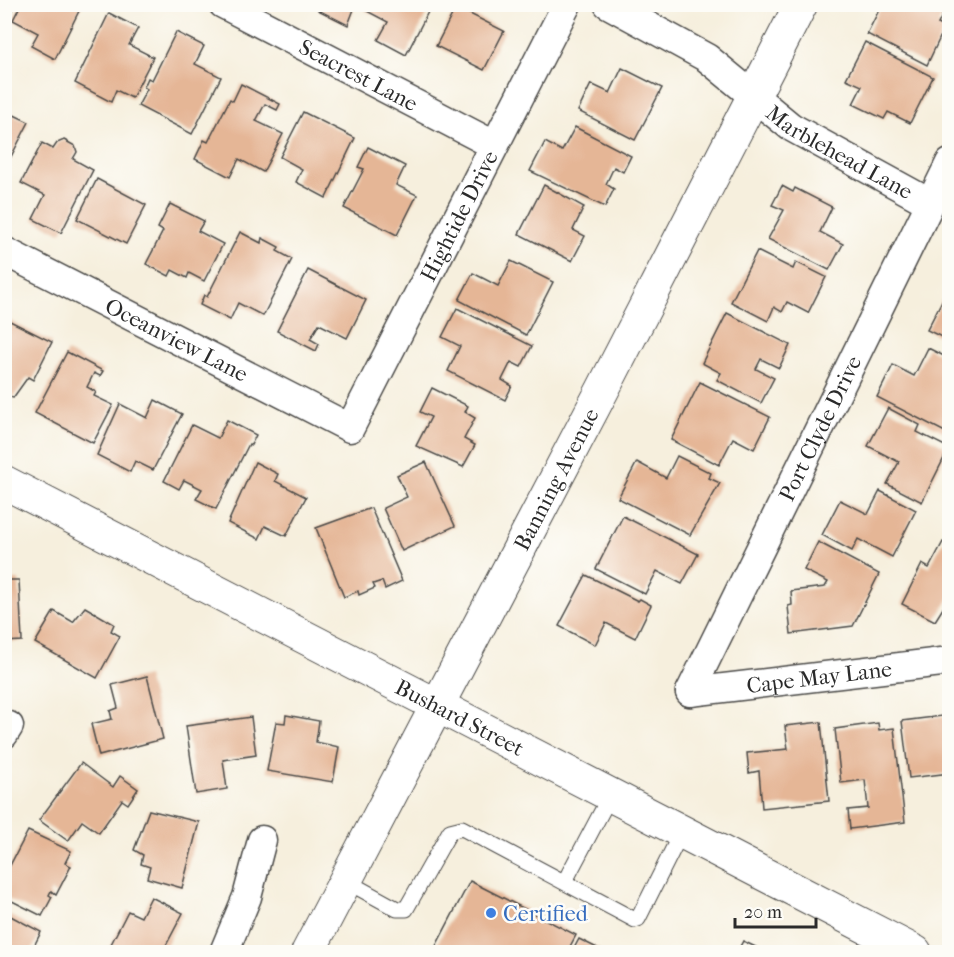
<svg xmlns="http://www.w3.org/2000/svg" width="954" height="957" font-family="'IM FELL French Canon',serif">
<rect width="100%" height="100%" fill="#fdfcf7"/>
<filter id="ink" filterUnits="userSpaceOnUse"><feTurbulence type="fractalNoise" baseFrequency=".0167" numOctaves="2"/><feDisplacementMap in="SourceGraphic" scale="12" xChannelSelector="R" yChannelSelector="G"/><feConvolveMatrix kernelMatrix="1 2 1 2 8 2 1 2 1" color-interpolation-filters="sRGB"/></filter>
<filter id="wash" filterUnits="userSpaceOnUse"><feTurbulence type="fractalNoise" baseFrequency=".008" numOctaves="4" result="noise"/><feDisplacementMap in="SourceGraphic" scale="24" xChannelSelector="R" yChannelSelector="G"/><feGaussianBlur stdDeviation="1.35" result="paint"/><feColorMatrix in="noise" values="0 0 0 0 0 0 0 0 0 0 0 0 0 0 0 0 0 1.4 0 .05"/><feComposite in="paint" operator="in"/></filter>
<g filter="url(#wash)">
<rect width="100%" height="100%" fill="#f6efdd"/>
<g id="blocks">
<g fill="#e5b696">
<polygon points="4,4 15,4 4,25"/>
<polygon points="21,4 82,5 55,59 31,46 38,33 13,20"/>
<polygon points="321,4 356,4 348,25 318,10"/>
<polygon points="366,4 432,4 406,55 378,40 388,22 363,9"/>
<polygon points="882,4 948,4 938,24 945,27 927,65 867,34"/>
<polygon points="456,7 504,31 484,70 436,46"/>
<polygon points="109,13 138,28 129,45 153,57 132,98 116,90 111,102 75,83"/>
<polygon points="176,32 204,46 195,64 221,77 192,134 138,106 147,89 144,87 148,78 152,80"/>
<polygon points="865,42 933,77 910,123 888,112 884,119 853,104 862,86 846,79"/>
<polygon points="622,68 662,88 635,140 578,111 591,84 610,93"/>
<polygon points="241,84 280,104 277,110 265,104 256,121 283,134 263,172 239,159 230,177 195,159 204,140 208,142 230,99 233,101"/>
<polygon points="303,112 355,138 326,198 296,182 302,169 280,157"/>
<polygon points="12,114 29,122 4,170 4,122 7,123"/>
<polygon points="575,127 631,156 623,172 614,167 606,184 614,189 605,207 530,171 545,142 562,151"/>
<polygon points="64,140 75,146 77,152 73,159 93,170 61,233 33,219 45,195 21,183 42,143 53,149 57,143"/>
<polygon points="368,147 405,166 396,185 417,195 397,235 344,208 364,169 358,167"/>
<polygon points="97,179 146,205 126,244 77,219"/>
<polygon points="544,185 584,207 573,230 585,236 572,261 519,234"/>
<polygon points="782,186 793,192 795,188 832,207 820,232 843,244 829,270 768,239 784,210 772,205"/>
<polygon points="170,204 204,221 198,231 223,244 204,281 189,273 187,278 172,270 169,276 146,264 163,231 158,228"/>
<polygon points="240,232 261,243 262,238 279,247 277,251 292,259 263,316 238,303 230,320 200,305 204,295 207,297"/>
<polygon points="757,251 793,269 796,262 826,277 808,313 787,302 782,312 774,307 768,321 731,302"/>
<polygon points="511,261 553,282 526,335 459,300 473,273 498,286"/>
<polygon points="308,270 366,300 347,338 319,324 310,339 319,344 316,351 277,331"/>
<polygon points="950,285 950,341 927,330"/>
<polygon points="457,308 532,346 521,367 511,362 502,380 512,386 505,400 448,371 460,346 442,337"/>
<polygon points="727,313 790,345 779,368 761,359 756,369 774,378 761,403 717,380 721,373 702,363"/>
<polygon points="4,318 52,342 33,380 28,377 13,398 4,393"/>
<polygon points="928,348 950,359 950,423 945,432 877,397 893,365 914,376"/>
<polygon points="67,352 103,371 100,376 94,373 87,387 96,392 94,396 113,405 93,443 35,413"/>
<polygon points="700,382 770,417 754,449 733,438 719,465 671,440"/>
<polygon points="432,388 468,406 465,412 475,418 464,439 475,445 463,467 416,446 431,417 420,412"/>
<polygon points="155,400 182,414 153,470 135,461 130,472 97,455 120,404 147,418"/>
<polygon points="888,408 920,425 917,432 949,448 922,502 887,484 899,462 868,446"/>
<polygon points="227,420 256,435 251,445 249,444 216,509 196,499 202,489 184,480 179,489 164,481 192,425 218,438"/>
<polygon points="677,456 711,473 709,478 720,483 690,535 618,498 637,462 666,478"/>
<polygon points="255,462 278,474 275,481 306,497 286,536 265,526 259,539 228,523"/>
<polygon points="426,462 455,526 402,551 383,508 407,497 397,475"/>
<polygon points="880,491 916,510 892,557 858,539 852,551 822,535 840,500 868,514"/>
<polygon points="371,508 402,581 385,589 382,581 373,584 375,588 359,595 358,591 344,597 316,528"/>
<polygon points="623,516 698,554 682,584 657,571 645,594 596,569"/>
<polygon points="818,542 879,574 853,626 791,634 788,606 792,605 791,591 825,587 828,582 804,570"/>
<polygon points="943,542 950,545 950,597 935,621 902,604 922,564 929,568"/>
<polygon points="586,575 638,601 640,599 651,605 635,638 606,623 595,645 559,626"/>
<polygon points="4,580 19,580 22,641 4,642"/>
<polygon points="85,607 114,624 111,631 120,636 97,678 35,643 54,611 73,622"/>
<polygon points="147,676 163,739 99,756 91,724 112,719 110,711 118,708 112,685"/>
<polygon points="286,715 319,721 316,742 339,747 333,782 267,771 276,722 285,723"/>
<polygon points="950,715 950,773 909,778 902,721"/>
<polygon points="251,717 256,755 223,760 227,789 196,794 186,726"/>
<polygon points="821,722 829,801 762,808 759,771 749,773 747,753 788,749 785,726"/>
<polygon points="878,723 879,730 894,728 905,822 850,829 848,810 868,808 865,780 841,783 835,729"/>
<polygon points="81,763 113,787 120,776 138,789 128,804 122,800 99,833 82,821 68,841 39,820"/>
<polygon points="149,810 199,822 182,888 147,878 150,867 141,864 143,855 134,850"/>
<polygon points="28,831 71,851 65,863 71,866 56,895 51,891 49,895 52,897 42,916 4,897 4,877"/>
<polygon points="470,881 576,935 567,952 444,952 435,948"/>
<polygon points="151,897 183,913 163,951 113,952 108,950 128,911 141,917"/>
<polygon points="5,913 41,932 32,950 37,952 5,952"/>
<polygon points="579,939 605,952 572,952"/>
<polygon points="743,941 766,952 737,952"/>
</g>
</g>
</g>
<g filter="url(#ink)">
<use href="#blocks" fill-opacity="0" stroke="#494846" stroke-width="1.5"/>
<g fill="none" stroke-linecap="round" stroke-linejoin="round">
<g stroke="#494846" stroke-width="17">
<g id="lane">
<polyline points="346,881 397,909 406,909 450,831 462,828 635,920 638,919 682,831"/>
<polyline points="565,881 611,794"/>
</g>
</g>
<g stroke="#494846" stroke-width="31">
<g id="street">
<path id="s1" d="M 223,4 L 494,145"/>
<path id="s2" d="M 608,4 L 707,58 L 791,127 L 928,202"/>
<path id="s3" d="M 4,251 L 350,428 L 567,4"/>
<path id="s4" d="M 690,692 L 950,163"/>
<path id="s5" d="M 690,692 L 950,661"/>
<polyline points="4,734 9,726"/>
<polyline points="224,952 247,897 262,840"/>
</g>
</g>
<g stroke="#494846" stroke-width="35">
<g id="secondary">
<path id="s6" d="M 4,482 L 915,952"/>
<path id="s7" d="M 308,952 L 602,391 L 801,4"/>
</g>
</g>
<use href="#lane" stroke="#fff" stroke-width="15"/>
<use href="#street" stroke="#fff" stroke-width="28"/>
<use href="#secondary" stroke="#fff" stroke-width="33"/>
</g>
</g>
<circle fill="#3f7fe0" stroke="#fdfcf7" stroke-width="2" cx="491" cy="913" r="6"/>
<g text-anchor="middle" stroke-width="5" stroke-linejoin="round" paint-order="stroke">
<g font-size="22" fill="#2b2b2b" stroke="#fdfcf7">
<text dy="8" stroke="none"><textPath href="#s1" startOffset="153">Seacrest Lane</textPath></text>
<text dy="8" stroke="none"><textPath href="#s2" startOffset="276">Marblehead Lane</textPath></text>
<text dy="8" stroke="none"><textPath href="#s3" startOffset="627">Hightide Drive</textPath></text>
<text dy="8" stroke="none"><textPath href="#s3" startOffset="194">Oceanview Lane</textPath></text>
<text dy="8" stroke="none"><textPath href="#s4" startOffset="294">Port Clyde Drive</textPath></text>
<text dy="8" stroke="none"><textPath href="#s7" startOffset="534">Banning Avenue</textPath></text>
<text dy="8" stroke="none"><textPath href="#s5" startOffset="130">Cape May Lane</textPath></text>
<text dy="8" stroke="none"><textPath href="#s6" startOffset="513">Bushard Street</textPath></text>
</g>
<g font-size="22" fill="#366cbe" stroke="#fdfcf7" text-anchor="start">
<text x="503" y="921">Certified</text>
</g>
</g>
<rect width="954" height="957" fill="none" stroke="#fdfcf7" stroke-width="24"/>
<path d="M735 918v9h81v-9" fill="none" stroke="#2b2b2b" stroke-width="3"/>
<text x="744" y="918" font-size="18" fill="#2b2b2b" stroke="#fdfcf7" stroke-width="4.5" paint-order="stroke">20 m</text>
</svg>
